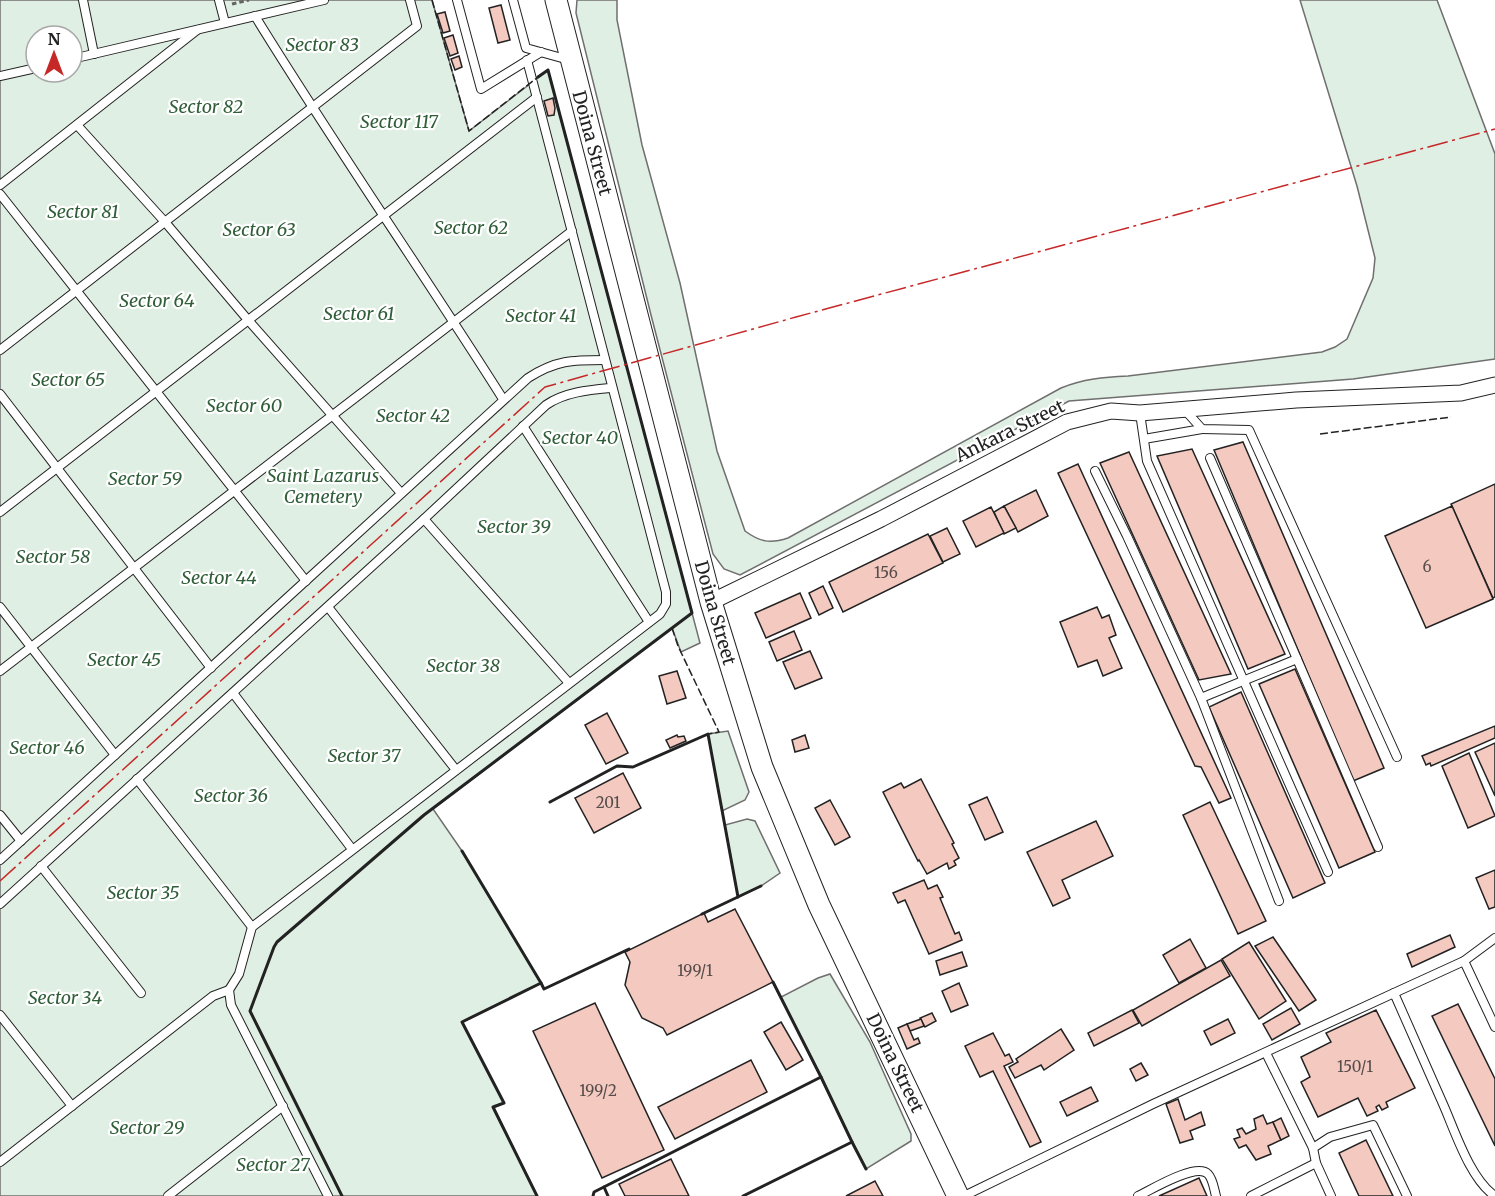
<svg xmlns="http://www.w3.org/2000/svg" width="1495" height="1196" font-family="Merriweather,serif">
<rect width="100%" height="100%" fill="#fff"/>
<g fill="#e0efe3" stroke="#6f6f6f" stroke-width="1.5" fill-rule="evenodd">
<path d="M 0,0 L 432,0 L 469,131 L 548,70 L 700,643 L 681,652 L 672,628 L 433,809 L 462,851 L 541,983 L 462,1022 L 504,1103 L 493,1108 L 537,1196 L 0,1196 ZM 36,36 L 72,36 L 72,72 L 36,72 Z"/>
<path d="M 577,0 L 617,0 L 617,20 L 642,145 L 680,283 L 717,451 L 745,531 C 760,542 770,544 788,538 L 1061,388 C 1083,379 1104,377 1128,376 L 1322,352 L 1335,347 L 1347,339 L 1373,278 L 1375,258 L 1357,186 L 1300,0 L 1437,0 L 1495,154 L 1495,359 L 1353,379 L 1069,401 L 740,575 L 724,569 L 713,554 L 651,315 L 576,13 Z"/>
<polygon points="728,731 749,792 745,800 722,811 708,734"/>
<polygon points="747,819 755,821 780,873 761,886 738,897 725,825"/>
<polygon points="830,974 870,1042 911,1134 911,1141 866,1169 781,997 818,978"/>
</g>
<g fill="#f3c9c0" stroke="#222" stroke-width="1.5">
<polygon points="501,5 510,40 498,43 489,8"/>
<polygon points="445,12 450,31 443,33 437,14"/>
<polygon points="453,35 458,53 450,56 444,38"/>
<polygon points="459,56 462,67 455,70 451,59"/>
<polygon points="553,98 555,108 554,115 548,116 544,101"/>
<polygon points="1243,442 1384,768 1353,781 1214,450"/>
<polygon points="1192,449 1285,654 1248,669 1157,456"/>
<polygon points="1129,452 1231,674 1199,680 1100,463"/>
<polygon points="1078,464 1231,798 1219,803 1201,767 1195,766 1058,473"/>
<polygon points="1495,484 1495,597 1493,598 1451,504"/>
<polygon points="1036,490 1048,516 1018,532 1004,506"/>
<polygon points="1004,506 1016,528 1004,534 994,512"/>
<polygon points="1452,506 1493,599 1426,628 1385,536"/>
<polygon points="991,507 1004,533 976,547 963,521"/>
<polygon points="947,528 960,554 943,562 930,536"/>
<polygon points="928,534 943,563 843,612 829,582"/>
<polygon points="823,586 833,608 819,615 809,593"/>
<polygon points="800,593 811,618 766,638 755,613"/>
<polygon points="1097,607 1102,618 1109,615 1116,635 1109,638 1122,668 1103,676 1097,660 1078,667 1060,622"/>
<polygon points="794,631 802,650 777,661 769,642"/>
<polygon points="810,651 822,678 795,689 783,662"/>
<polygon points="1295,669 1375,852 1339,868 1259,684"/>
<polygon points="677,671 686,698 667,704 659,676"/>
<polygon points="1241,692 1325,883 1293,898 1209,707"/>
<polygon points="607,713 628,753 606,764 585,725"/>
<polygon points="1495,726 1495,738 1431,766 1430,763 1426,765 1422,756"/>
<polygon points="677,735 678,737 684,736 686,741 670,748 666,740"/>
<polygon points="805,735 809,748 795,752 792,740"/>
<polygon points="1495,743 1495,796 1475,752"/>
<polygon points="1469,753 1495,816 1468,828 1442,766"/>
<polygon points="623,773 641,808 594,833 575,798"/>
<polygon points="921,779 954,843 952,844 959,858 954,861 956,865 949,869 947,863 927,874 919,860 918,861 883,792 901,783 904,788"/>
<polygon points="987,797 1003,832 985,840 969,805"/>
<polygon points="830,800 850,837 835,845 815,808"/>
<polygon points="1210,802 1266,921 1238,934 1183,815"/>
<polygon points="1096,821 1113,856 1062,880 1070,898 1053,906 1027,852"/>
<polygon points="1495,870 1495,907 1489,909 1476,878"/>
<polygon points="924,880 928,889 937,885 943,897 940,898 955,934 959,932 962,940 929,954 905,900 898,903 893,893"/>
<polygon points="735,909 773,982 667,1035 663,1028 642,1018 625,985 630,962 625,952 704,913 708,922"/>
<polygon points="1450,935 1455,947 1412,967 1407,954"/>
<polygon points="1273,937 1316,1000 1299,1011 1255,946"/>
<polygon points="1190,939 1206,968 1179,983 1163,955"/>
<polygon points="1249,942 1286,1001 1259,1019 1222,959"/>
<polygon points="962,952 967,966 940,975 936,961"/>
<polygon points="1221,960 1230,976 1142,1026 1133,1010"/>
<polygon points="959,983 968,1005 951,1012 942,991"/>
<polygon points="595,1003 664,1150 602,1178 533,1031"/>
<polygon points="1458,1004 1495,1079 1495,1146 1432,1016"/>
<polygon points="1291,1008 1300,1024 1272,1040 1263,1024"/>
<polygon points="1132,1010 1139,1023 1094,1046 1088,1033"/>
<polygon points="1376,1010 1415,1088 1386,1102 1388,1107 1382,1110 1379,1105 1376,1107 1378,1111 1367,1116 1358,1098 1318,1117 1301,1082 1310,1077 1301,1057 1331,1042 1326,1033"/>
<polygon points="932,1013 936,1021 925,1027 920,1018"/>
<polygon points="921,1019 924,1026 910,1031 907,1024"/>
<polygon points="1228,1019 1235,1033 1211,1045 1204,1031"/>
<polygon points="781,1022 803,1060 786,1070 764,1032"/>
<polygon points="907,1024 914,1040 918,1038 920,1043 907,1049 898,1028"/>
<polygon points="1061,1029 1074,1050 1044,1070 1041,1065 1015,1078 1009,1067 1018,1062 1016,1059"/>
<polygon points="993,1033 1005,1056 1009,1054 1013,1062 1004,1066 1041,1142 1030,1147 993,1071 980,1077 965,1046"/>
<polygon points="751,1060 767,1092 675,1139 658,1107"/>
<polygon points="1141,1063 1148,1075 1136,1081 1130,1069"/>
<polygon points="1091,1087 1098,1101 1067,1116 1060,1102"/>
<polygon points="1178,1099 1185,1120 1201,1112 1205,1125 1190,1131 1193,1139 1180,1143 1166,1104"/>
<polygon points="1263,1115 1267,1124 1273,1122 1281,1140 1268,1146 1271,1154 1256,1160 1246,1145 1239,1148 1234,1139 1240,1137 1237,1130 1242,1128 1246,1134 1256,1129 1254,1119"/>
<polygon points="1281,1118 1289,1136 1281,1140 1273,1122"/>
<polygon points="1366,1140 1393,1196 1359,1196 1339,1153"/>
<polygon points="671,1159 689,1196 625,1196 619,1184"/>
<polygon points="1199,1178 1207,1196 1159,1196"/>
<polygon points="875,1181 883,1196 846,1196"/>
</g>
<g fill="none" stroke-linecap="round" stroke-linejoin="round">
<g stroke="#222" stroke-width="10">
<g id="service">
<polyline points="83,0 94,54"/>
<polyline points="219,0 225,23"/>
<polyline points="457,0 481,89 541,52"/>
<polyline points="513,0 526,48 569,60"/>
<path d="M 255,16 C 335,146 422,271 503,399"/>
<polyline points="72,59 324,0"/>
<polyline points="0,76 36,68"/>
<polyline points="77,125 165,222 248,320 401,493"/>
<polyline points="0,185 197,30"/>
<polyline points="0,194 306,581"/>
<polyline points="0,350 417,26 410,0"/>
<polyline points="0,394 211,668"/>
<polyline points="1184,409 1202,429 1249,430 1397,757"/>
<polyline points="1140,413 1147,461 1328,872"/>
<polyline points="523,426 649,622"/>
<polyline points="1144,439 1202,429"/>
<polyline points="1210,458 1297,659"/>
<polyline points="1095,471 1127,536 1201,698 1297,659 1378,847"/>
<polyline points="0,512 537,97"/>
<polyline points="424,519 569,683"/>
<polyline points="0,607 115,755"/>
<polyline points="328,607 456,770"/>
<polyline points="0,671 572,231"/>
<polyline points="233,693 352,849"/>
<polyline points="1201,698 1279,901"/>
<polyline points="137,779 252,927"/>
<polyline points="0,815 21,841"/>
<path d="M 0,860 L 528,378 C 556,360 572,360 605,360"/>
<polyline points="41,866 141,993"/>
<path d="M 0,904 L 424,519 L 546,405 C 565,392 589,390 611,388"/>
<path d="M 1495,938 L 1464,961 L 1394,993 C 1410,1030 1427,1067 1443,1104 C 1455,1131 1470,1179 1495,1196"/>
<polyline points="1464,961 1495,1027"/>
<polyline points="0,1015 72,1106"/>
<polyline points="1266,1053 1313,1148 1316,1163 1331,1196"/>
<polyline points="1313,1148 1330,1137 1373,1125 1407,1196"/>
<polyline points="0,1162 213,996 229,990"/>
<polyline points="168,1196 283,1106"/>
<polyline points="328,1196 231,1005 229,990 239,974 252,927 660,614 666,604 666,592 527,60"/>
<polyline points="964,1196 1153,1104 1394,993"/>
<path d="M 1138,1196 C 1151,1190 1196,1162 1208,1174 C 1213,1179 1214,1189 1216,1196"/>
<polyline points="1251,1196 1316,1163"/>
</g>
</g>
<g stroke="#222" stroke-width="17">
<polyline id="minor" points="711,602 881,519 1067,422 1111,411 1140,413 1296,400 1461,393 1495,385"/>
</g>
<g stroke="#222" stroke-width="23">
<polyline id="secondary" points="556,0 711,602 762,767 819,905 958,1196"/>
</g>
<polyline stroke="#646464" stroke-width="3" stroke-dasharray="4.5 3" stroke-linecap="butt" points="232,4 249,0"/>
<use href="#service" stroke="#fff" stroke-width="8"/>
<use href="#minor" stroke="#fff" stroke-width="15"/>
<use href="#secondary" stroke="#fff" stroke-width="21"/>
<g stroke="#222" stroke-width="1.5" stroke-dasharray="8 3" stroke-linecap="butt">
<polyline points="432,0 469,131 538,77"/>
<polyline points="1320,434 1451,417"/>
<polyline points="672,628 678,646 719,732 708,734"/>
</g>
<g stroke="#222" stroke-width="3">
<polyline points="550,802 617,766 633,767 708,734 738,897"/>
<polyline points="462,851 541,983"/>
<polyline points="702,914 761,886"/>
<polyline points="821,1077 852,1142"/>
<polyline points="604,1187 608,1196"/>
<polyline points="342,1196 250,1011 274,947 277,942 424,815 692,613 548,70 538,77"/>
<polyline points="537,1196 493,1107 504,1103 462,1022 541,983 544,989 629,949"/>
<polyline points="593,1196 594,1192 821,1077 773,982"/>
<polyline points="743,1196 852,1142 866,1169"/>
</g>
<polyline stroke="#c62828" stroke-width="1.5" stroke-dasharray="21 4.5 3 4.5" stroke-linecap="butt" points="0,881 545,387 796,317 1495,129"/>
</g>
<g text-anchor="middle" stroke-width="4.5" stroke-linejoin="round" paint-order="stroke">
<g font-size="15" fill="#564c4a">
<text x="1427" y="572">6</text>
<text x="886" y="578">156</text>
<text x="608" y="808">201</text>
<text x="695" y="976">199/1</text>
<text x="1355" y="1072">150/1</text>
<text x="598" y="1096">199/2</text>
</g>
<g font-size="18" font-style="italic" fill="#2f5e38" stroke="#fff">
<text x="322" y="51">Sector 83</text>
<text x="206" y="113">Sector 82</text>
<text x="399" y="128">Sector 117</text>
<text x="83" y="218">Sector 81</text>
<text x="471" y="234">Sector 62</text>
<text x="259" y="236">Sector 63</text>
<text x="157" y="307">Sector 64</text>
<text x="359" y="320">Sector 61</text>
<text x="541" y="322">Sector 41</text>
<text x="68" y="386">Sector 65</text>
<text x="244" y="412">Sector 60</text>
<text x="413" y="422">Sector 42</text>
<text x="580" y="444">Sector 40</text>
<text x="323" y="482">Saint Lazarus<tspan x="323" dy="21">Cemetery</tspan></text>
<text x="145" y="485">Sector 59</text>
<text x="514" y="533">Sector 39</text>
<text x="53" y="563">Sector 58</text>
<text x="219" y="584">Sector 44</text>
<text x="124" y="666">Sector 45</text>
<text x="463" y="672">Sector 38</text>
<text x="47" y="754">Sector 46</text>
<text x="364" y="762">Sector 37</text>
<text x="231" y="802">Sector 36</text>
<text x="143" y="899">Sector 35</text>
<text x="65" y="1004">Sector 34</text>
<text x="147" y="1134">Sector 29</text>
<text x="273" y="1171">Sector 27</text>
</g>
<g font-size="18" fill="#222" stroke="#fff">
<text transform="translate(592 143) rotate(75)" y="6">Doina Street</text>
<text transform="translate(1010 431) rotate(-26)" y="6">Ankara Street</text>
<text transform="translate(715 613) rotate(74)" y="6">Doina Street</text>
<text transform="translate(895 1063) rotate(64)" y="6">Doina Street</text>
</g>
</g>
<g transform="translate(54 54)"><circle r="28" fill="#ffffff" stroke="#a7a7a7" stroke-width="1.5"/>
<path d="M0-4.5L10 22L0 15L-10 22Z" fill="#c62828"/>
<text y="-9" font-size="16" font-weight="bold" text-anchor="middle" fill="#222222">N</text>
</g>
</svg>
